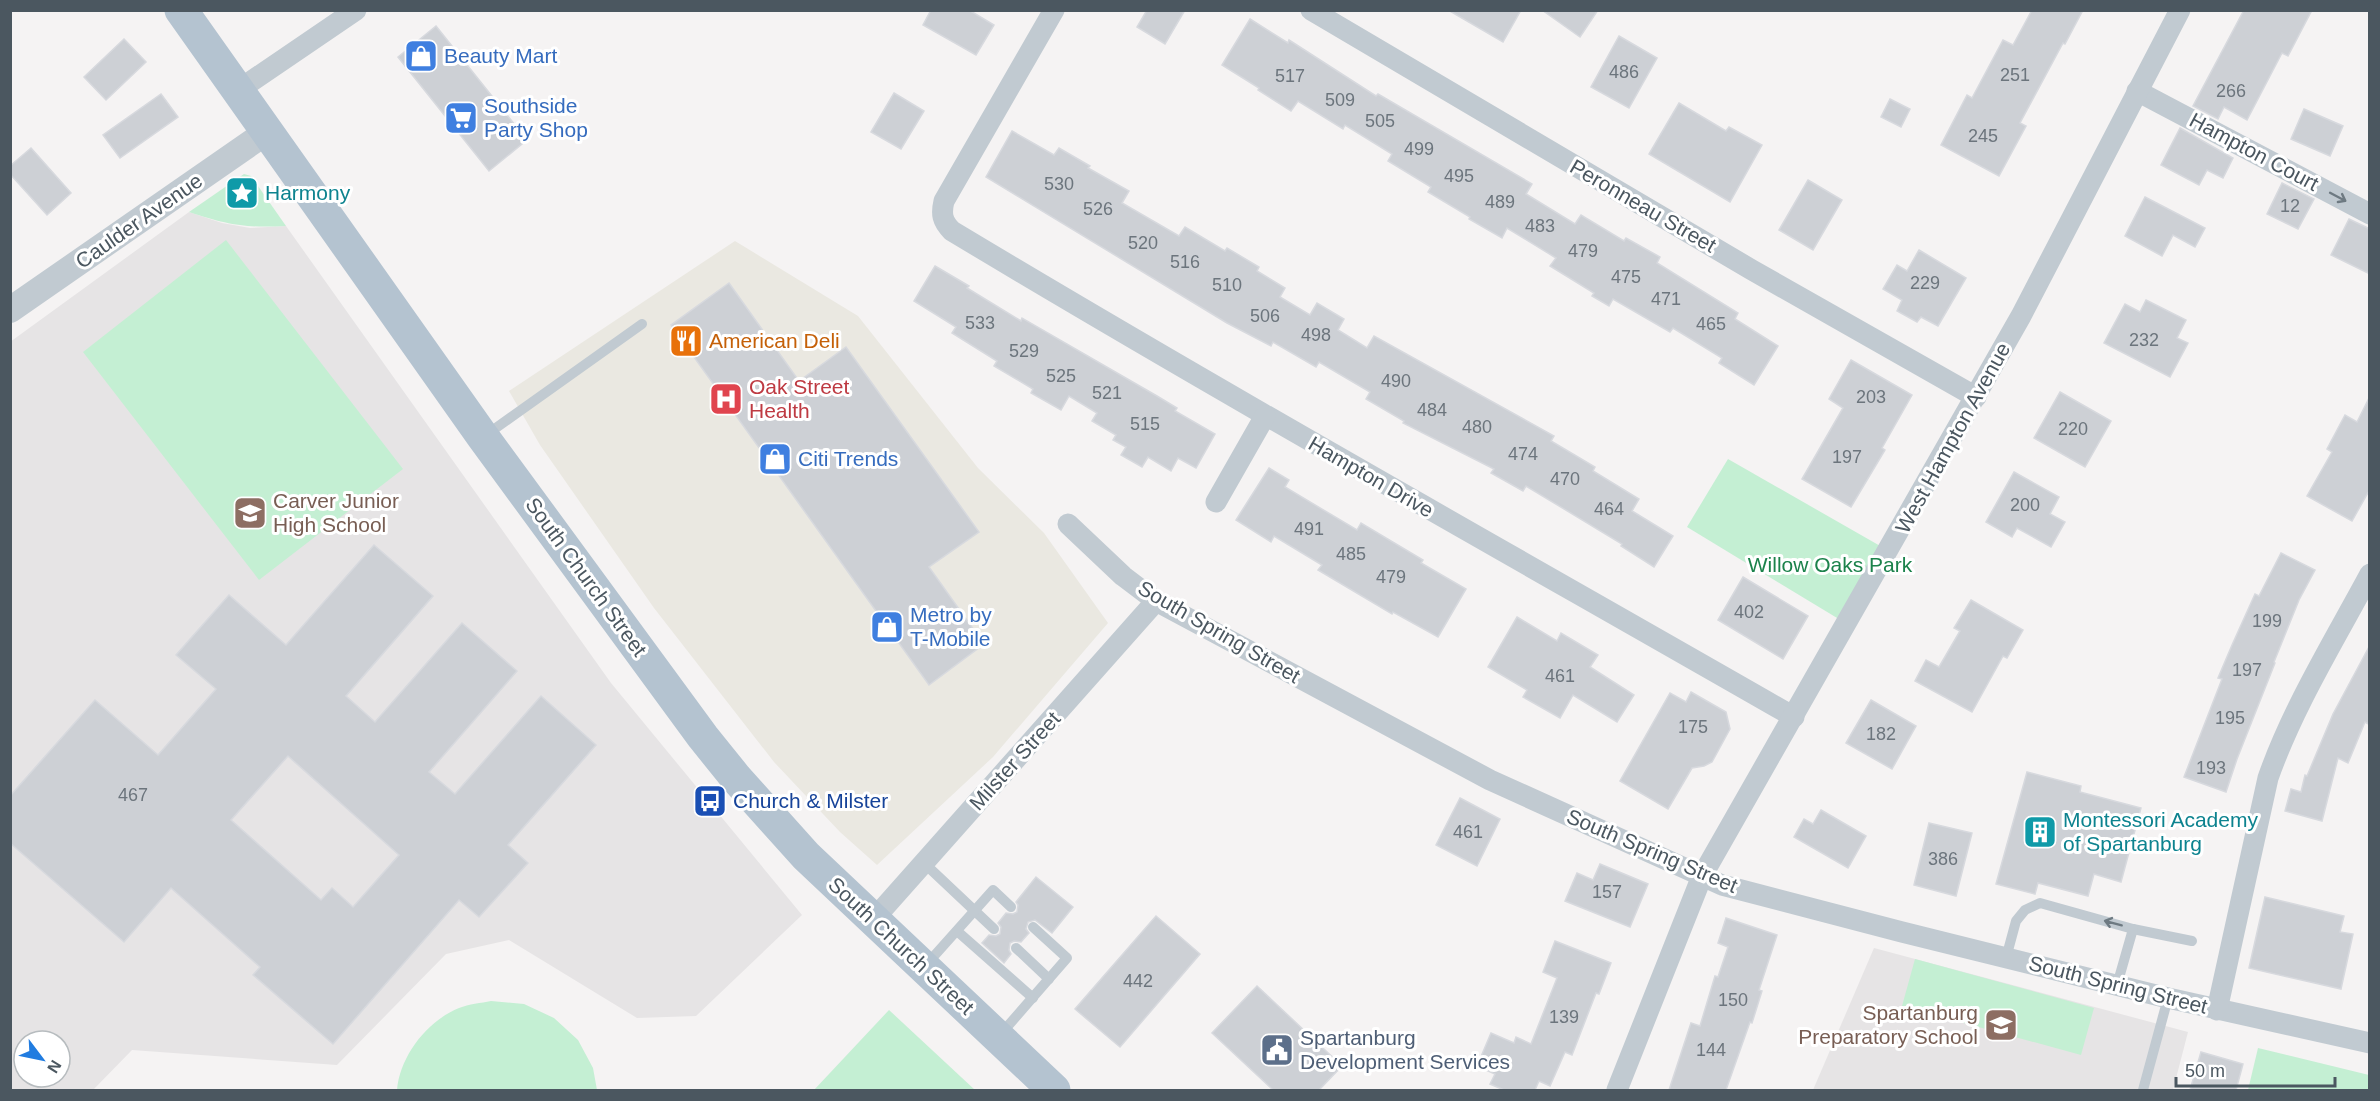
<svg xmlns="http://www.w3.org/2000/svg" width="2380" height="1101" font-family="Arial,sans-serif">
<rect width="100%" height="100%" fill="#f5f3f3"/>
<polygon fill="#eae8e1" points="735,241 858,316 978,468 1044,533 1108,623 993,757 877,865 840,832 774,762 654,608 540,445 509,391"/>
<g fill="#e6e4e5" fill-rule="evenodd">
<path d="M 189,212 L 222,223 L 250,228 L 286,226 L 611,683 L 802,915 L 696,1016 L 637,1018 L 509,940 L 446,954 L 337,1065 L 132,1050 L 93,1090 L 11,1090 L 10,342 ZM 24,1041 L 60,1041 L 60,1077 L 24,1077 Z"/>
<polygon points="1874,948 2188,1032 2173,1090 1813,1090"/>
</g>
<g fill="#c4efd3">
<path d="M 244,174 L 251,176 L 286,226 C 245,228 228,225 189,212 Z"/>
<polygon points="226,240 403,469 259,580 83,352"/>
<polygon points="1728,459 1889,551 1847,624 1687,527"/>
<polygon points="1915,959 2094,1008 2081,1055 1902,1006"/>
<path d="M 491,1001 L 524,1004 L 554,1018 L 578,1040 L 593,1068 L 597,1090 L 397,1090 C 400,1056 427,1021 459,1008 C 469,1004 481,1003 491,1001 Z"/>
<polygon points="889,1010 975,1090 814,1090"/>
<polygon points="2258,1048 2369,1075 2369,1090 2248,1090"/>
</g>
<g fill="#cdd0d5" stroke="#d7d9de" stroke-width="1.5" fill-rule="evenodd">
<polygon points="931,10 969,10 994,25 976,55 923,25"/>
<polygon points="1147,10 1185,10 1165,44 1137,27"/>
<polygon points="1448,10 1521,10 1503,42"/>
<polygon points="1542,10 1598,10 1580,37"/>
<polygon points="2032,10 2083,10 2065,44 2063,43 2020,123 2026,126 1999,176 1941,145 1967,95 1972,98 2003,40 2013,45"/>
<polygon points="2244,10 2312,10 2288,56 2282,53 2247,120 2224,107 2218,119 2193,106"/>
<polygon points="1250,19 1288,43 1289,40 1376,96 1378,94 1532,184 1526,194 1575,224 1581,215 1624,241 1626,238 1660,257 1657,263 1738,313 1735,319 1778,346 1754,385 1719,363 1722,358 1673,328 1670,332 1613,299 1609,306 1592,296 1594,293 1550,266 1556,258 1507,228 1502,238 1469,219 1470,217 1428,192 1431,187 1388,161 1392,154 1345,125 1343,129 1298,101 1291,111 1258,90 1259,88 1222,65"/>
<polygon points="436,26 527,140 489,171 398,57"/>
<polygon points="1619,36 1657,58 1629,108 1591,87"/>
<polygon points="124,39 146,62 106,100 84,77"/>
<polygon points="894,93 924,111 901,149 871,132"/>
<polygon points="161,94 178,117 120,158 103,135"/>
<polygon points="1890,99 1910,109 1901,127 1881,117"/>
<polygon points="1679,103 1726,131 1729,127 1762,145 1730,202 1649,154"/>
<polygon points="2304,109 2343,126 2330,156 2291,139"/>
<polygon points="2180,128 2233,158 2223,178 2207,170 2199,185 2161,165"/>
<polygon points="1012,131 1054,155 1059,148 1090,166 1088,168 1129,191 1122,203 1179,236 1185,227 1225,251 1227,248 1259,267 1257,271 1285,288 1280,297 1310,315 1317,303 1344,319 1338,330 1367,348 1374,336 1554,436 1551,441 1595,467 1593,471 1639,499 1632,511 1673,536 1654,567 1621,546 1622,544 1526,486 1523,491 1491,473 1494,469 1403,423 1404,421 1366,399 1370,392 1319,362 1316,367 1273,342 1271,346 1227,323 986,177"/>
<polygon points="31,148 71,193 47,215 10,174 10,166"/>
<polygon points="1808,180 1842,200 1813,250 1779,230"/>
<polygon points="2282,183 2314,199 2298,229 2267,214"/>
<polygon points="2145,197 2205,228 2195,247 2173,235 2162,256 2125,236"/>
<polygon points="2349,219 2370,229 2370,274 2331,255"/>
<polygon points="1919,250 1966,278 1938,326 1921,317 1917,322 1897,311 1902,300 1883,289 1897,265 1907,271"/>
<polygon points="935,266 969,286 967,288 1021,321 1022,318 1157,396 1177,408 1175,411 1215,434 1196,468 1178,458 1171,471 1148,457 1142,467 1121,455 1126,447 1113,440 1116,435 1092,421 1097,413 1069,396 1061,410 1031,393 1033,389 994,366 997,361 952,333 956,327 914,301"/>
<polygon points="729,283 799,381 846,347 979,532 929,567 984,644 929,685 671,325"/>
<polygon points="2146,300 2186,320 2177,338 2188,343 2170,377 2104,343 2125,304 2140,312"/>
<polygon points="1851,360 1912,395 1882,448 1885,450 1851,507 1802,479 1843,408 1829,399"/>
<polygon points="2060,392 2111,421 2085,467 2034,438"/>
<polygon points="2370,396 2370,489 2352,521 2307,496 2332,452 2327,449 2345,415 2357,422"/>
<polygon points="1269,468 1289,480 1285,487 1357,530 1361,523 1423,560 1421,563 1466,589 1438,637 1393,612 1392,614 1318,570 1322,565 1274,536 1271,542 1236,520"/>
<polygon points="2014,472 2059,497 2050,514 2065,522 2051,547 2017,528 2012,537 1986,522"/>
<path d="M 374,545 L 433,596 L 346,696 L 375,722 L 462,623 L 517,671 L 429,772 L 455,794 L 541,696 L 596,745 L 508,845 L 528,863 L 479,917 L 459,900 L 333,1044 L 253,975 L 260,967 L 171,888 L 124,942 L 10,843 L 10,796 L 95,700 L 158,755 L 216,689 L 176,655 L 229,595 L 286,645 ZM 288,756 L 399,855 L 353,907 L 332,888 L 321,900 L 231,820 Z"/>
<polygon points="2281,553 2315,570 2299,600 2274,662 2275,663 2237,759 2226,792 2184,777 2222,679 2218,678 2232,645 2255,594 2259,596"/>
<polygon points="1743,577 1808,616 1783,659 1718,620"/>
<polygon points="1971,600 2023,630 2007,658 2003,656 1972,712 1915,681 1926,660 1939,667 1960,631 1954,628"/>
<polygon points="1517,617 1557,641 1561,633 1598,655 1590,667 1634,695 1617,722 1573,695 1560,718 1523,697 1527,690 1488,667"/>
<polygon points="2370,645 2370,725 2365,722 2348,763 2338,758 2322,821 2285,811 2291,789 2301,792 2305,775 2307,776 2333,714"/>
<polygon points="1691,692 1726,712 1730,729 1712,762 1704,766 1692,768 1668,809 1620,781 1670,693 1686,702"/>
<polygon points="1871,700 1916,726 1892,769 1846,743"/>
<polygon points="2027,772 2081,786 2080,792 2141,808 2121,882 2094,874 2088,896 2038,883 2035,894 1996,884"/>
<polygon points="1460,798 1500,819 1477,866 1436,845"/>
<polygon points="1821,810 1866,836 1848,868 1794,837 1804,819 1813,824"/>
<polygon points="1929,823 1972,833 1956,896 1914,885"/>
<polygon points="1600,864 1648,884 1630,927 1565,901 1577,873 1593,880"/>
<polygon points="1036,877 1073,907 1052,933 1035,920 1028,922 1026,929 1029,933 1021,942 1014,941 1010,943 1009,950 1011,954 1004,963 982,943 989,935 996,936 1000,934 1001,927 998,923 1006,913 1013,914 1017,912 1018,905 1016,902"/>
<polygon points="2265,897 2344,916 2340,932 2353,934 2341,989 2249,968"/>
<polygon points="1156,916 1200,954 1120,1047 1075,1009"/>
<polygon points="1726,918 1777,935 1759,990 1762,991 1752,1023 1750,1022 1726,1090 1669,1090 1691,1023 1700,1026 1715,976 1718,977 1728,947 1718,943"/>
<polygon points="1555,941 1611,963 1599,994 1596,993 1572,1055 1565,1052 1550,1086 1539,1081 1535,1090 1504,1090 1490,1084 1495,1074 1477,1066 1491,1033 1514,1043 1516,1037 1531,1044 1557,978 1543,972"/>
<polygon points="1257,986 1342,1066 1319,1090 1273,1090 1212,1033"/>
<polygon points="2201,1052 2243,1064 2236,1090 2190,1090"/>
</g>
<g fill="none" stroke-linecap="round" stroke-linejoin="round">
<g stroke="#c1cad1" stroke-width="10">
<polyline points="486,435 642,324"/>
<polyline points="924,863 994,929"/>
<polyline points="2133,929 2192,941"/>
<polyline points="957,931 1033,998"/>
<polyline points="1016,948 1049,979"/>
<polyline points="2006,958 2016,921 2025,910 2040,903 2133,929 2117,985"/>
<polyline points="926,965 993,890 1011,907"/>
<polyline points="1000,1035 1067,958 1033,927"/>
<polyline points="2143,1090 2168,998"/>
</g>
<g stroke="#c1cad1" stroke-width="21">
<path d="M 1054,10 L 944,201 C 941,214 942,221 952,231 C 1230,398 1513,556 1794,717"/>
<polyline points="1311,10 1752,270 1976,397"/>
<polyline points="237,91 356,10"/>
<polyline points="2137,91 2370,214"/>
<polyline points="1216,502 1265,416"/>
<polyline points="1068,524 1123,576 1156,601 1490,780 1722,885 1902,932 2168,998 2370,1043"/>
<polyline points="873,920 1156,601"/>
<path d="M 2217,1010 L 2268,778 C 2293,707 2334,641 2370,574"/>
<polyline points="1617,1090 1702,876 2021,316 2180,10"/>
</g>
<polyline stroke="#c1cad1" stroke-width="26" points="10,310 268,131"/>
<polyline stroke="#b4c3d0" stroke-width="33" points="181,10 483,437 703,737 736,778 806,856 1054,1090"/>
</g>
<defs><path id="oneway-shaft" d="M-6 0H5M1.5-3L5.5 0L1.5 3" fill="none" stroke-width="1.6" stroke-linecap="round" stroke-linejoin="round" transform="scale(1.5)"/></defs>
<g stroke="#6e7a82">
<use href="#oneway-shaft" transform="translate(2338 197) rotate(28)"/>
<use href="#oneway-shaft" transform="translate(2113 923) rotate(-165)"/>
</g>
<defs>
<g id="shop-square" transform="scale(1.725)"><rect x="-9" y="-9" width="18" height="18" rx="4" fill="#3f7fe0" stroke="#fff"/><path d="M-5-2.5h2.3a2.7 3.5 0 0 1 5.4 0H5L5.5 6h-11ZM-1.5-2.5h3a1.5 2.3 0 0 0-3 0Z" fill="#fff"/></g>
<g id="supermarket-square" transform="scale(1.725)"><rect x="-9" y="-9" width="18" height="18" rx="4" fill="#3f7fe0" stroke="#fff"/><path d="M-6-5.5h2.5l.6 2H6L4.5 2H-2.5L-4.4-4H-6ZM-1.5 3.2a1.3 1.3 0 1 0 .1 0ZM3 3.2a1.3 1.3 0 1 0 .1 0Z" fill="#fff"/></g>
<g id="sight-square" transform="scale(1.725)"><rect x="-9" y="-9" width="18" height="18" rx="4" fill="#0f9aa8" stroke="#fff"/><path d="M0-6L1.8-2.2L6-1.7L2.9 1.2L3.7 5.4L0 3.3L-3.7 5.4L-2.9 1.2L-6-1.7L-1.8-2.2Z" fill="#fff"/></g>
<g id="restaurant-square" transform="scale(1.725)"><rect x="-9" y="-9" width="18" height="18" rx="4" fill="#e8710a" stroke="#fff"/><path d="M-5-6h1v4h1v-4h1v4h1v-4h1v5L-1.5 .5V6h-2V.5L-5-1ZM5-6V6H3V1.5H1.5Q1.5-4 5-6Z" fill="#fff"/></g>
<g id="hospital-square" transform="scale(1.725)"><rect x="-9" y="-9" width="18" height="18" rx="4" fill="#e0444e" stroke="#fff"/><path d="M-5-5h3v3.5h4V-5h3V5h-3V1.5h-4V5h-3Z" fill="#fff"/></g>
<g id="school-square" transform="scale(1.725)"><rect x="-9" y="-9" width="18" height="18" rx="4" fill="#8d6e63" stroke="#fff"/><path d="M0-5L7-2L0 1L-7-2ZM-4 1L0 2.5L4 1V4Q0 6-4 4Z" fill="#fff"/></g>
<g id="bus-square" transform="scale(1.725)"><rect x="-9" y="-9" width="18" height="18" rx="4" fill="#1a4fb4" stroke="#fff"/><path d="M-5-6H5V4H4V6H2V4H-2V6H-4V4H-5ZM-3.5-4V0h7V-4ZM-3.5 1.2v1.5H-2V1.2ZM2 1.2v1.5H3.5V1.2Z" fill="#fff"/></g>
<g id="building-square" transform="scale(1.725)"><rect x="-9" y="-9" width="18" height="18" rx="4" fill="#0f9aa8" stroke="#fff"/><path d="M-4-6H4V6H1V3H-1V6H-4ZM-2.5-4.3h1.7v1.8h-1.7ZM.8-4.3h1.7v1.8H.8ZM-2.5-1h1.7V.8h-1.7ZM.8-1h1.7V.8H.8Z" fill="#fff"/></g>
<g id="civic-square" transform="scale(1.725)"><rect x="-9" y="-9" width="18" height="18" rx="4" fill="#5c6f8a" stroke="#fff"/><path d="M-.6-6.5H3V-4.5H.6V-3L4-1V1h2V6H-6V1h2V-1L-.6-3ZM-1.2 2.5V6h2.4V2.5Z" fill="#fff"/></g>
</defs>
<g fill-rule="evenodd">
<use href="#shop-square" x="421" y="56"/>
<use href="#supermarket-square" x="461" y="118"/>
<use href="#sight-square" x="242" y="193"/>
<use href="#restaurant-square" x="686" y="341"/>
<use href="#hospital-square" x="726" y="399"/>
<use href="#shop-square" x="775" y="459"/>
<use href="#school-square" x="250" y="513"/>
<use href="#shop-square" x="887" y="627"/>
<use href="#bus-square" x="710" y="801"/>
<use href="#building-square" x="2040" y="832"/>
<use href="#school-square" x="2001" y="1025"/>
<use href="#civic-square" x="1277" y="1050"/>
</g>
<g text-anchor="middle" stroke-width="6" stroke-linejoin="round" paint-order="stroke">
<g font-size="18" fill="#6c757d">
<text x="1624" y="78">486</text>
<text x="2015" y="81">251</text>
<text x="1290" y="82">517</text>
<text x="2231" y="97">266</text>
<text x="1340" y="106">509</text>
<text x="1380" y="127">505</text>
<text x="1983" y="142">245</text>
<text x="1419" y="155">499</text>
<text x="1459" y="182">495</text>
<text x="1059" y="190">530</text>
<text x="1500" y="208">489</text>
<text x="2290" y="212">12</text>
<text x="1098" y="215">526</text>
<text x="1540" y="232">483</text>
<text x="1143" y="249">520</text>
<text x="1583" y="257">479</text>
<text x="1185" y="268">516</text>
<text x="1626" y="283">475</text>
<text x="1925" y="289">229</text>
<text x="1227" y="291">510</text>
<text x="1666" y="305">471</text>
<text x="1265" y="322">506</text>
<text x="980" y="329">533</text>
<text x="1711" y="330">465</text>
<text x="1316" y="341">498</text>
<text x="2144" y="346">232</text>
<text x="1024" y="357">529</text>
<text x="1061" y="382">525</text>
<text x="1396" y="387">490</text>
<text x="1107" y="399">521</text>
<text x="1871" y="403">203</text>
<text x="1432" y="416">484</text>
<text x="1145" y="430">515</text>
<text x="1477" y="433">480</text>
<text x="2073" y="435">220</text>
<text x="1523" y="460">474</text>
<text x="1847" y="463">197</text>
<text x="1565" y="485">470</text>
<text x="2025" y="511">200</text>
<text x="1609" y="515">464</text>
<text x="1309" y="535">491</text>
<text x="1351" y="560">485</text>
<text x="1391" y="583">479</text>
<text x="1749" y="618">402</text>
<text x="2267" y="627">199</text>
<text x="2247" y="676">197</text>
<text x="1560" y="682">461</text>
<text x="2230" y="724">195</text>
<text x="1693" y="733">175</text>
<text x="1881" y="740">182</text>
<text x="2211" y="774">193</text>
<text x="133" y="801">467</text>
<text x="1468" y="838">461</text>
<text x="1943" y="865">386</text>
<text x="1607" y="898">157</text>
<text x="1138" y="987">442</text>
<text x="1733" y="1006">150</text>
<text x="1564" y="1023">139</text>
<text x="1711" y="1056">144</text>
</g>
<g font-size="21" fill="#366cbe" stroke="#fff" text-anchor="start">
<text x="444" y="63">Beauty Mart</text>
<text x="484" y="113">Southside<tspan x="484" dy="24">Party Shop</tspan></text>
<text x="798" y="466">Citi Trends</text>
<text x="910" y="622">Metro by<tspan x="910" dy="24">T-Mobile</tspan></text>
</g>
<g font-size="21" fill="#4b5760" stroke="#fff">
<text transform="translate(2254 152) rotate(28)" y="7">Hampton Court</text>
<text transform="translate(1643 206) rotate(30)" y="7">Peronneau Street</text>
<text transform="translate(139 221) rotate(-35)" y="7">Caulder Avenue</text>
<text transform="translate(1953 438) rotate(-61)" y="7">West Hampton Avenue</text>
<text transform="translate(1371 477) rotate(30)" y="7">Hampton Drive</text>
<text transform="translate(586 577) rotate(54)" y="7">South Church Street</text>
<text transform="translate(1219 632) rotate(30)" y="7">South Spring Street</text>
<text transform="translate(1015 761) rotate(-48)" y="7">Milster Street</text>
<text transform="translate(1652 851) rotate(23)" y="7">South Spring Street</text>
<text transform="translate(901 946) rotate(43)" y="7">South Church Street</text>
<text transform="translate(2118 985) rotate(14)" y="7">South Spring Street</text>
</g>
<g font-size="21" fill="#0d838f" stroke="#fff" text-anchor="start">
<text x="265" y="200">Harmony</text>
<text x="2063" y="827">Montessori Academy<tspan x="2063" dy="24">of Spartanburg</tspan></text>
</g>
<g font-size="21" fill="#c56008" stroke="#fff" text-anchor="start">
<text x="709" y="348">American Deli</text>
</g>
<g font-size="21" fill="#be3a42" stroke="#fff" text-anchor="start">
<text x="749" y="394">Oak Street<tspan x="749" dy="24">Health</tspan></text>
</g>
<g font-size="21" fill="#785e54" stroke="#fff" text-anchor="start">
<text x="273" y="508">Carver Junior<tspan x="273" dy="24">High School</tspan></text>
<text x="1978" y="1020" text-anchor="end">Spartanburg<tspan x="1978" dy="24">Preparatory School</tspan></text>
</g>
<g font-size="21" fill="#1b824b" stroke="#fff">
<text x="1830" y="572">Willow Oaks Park</text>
</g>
<g font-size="21" fill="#164399" stroke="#fff" text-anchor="start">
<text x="733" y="808">Church &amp; Milster</text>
</g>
<g font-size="21" fill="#4e5e75" stroke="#fff" text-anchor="start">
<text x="1300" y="1045">Spartanburg<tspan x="1300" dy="24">Development Services</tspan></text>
</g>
</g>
<rect width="2380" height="1101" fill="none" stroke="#4b5760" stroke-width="24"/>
<g transform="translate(42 1059) rotate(122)"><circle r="28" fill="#ffffff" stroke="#b7bcbf" stroke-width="1.5"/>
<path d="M0-4.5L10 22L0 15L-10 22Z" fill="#217ce0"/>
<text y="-9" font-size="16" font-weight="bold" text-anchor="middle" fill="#4b5760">N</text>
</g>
<path d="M2176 1077v9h159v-9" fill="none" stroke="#4b5760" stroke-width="3"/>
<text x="2185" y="1077" font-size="18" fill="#4b5760" stroke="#ffffff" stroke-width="4.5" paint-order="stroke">50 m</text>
</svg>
